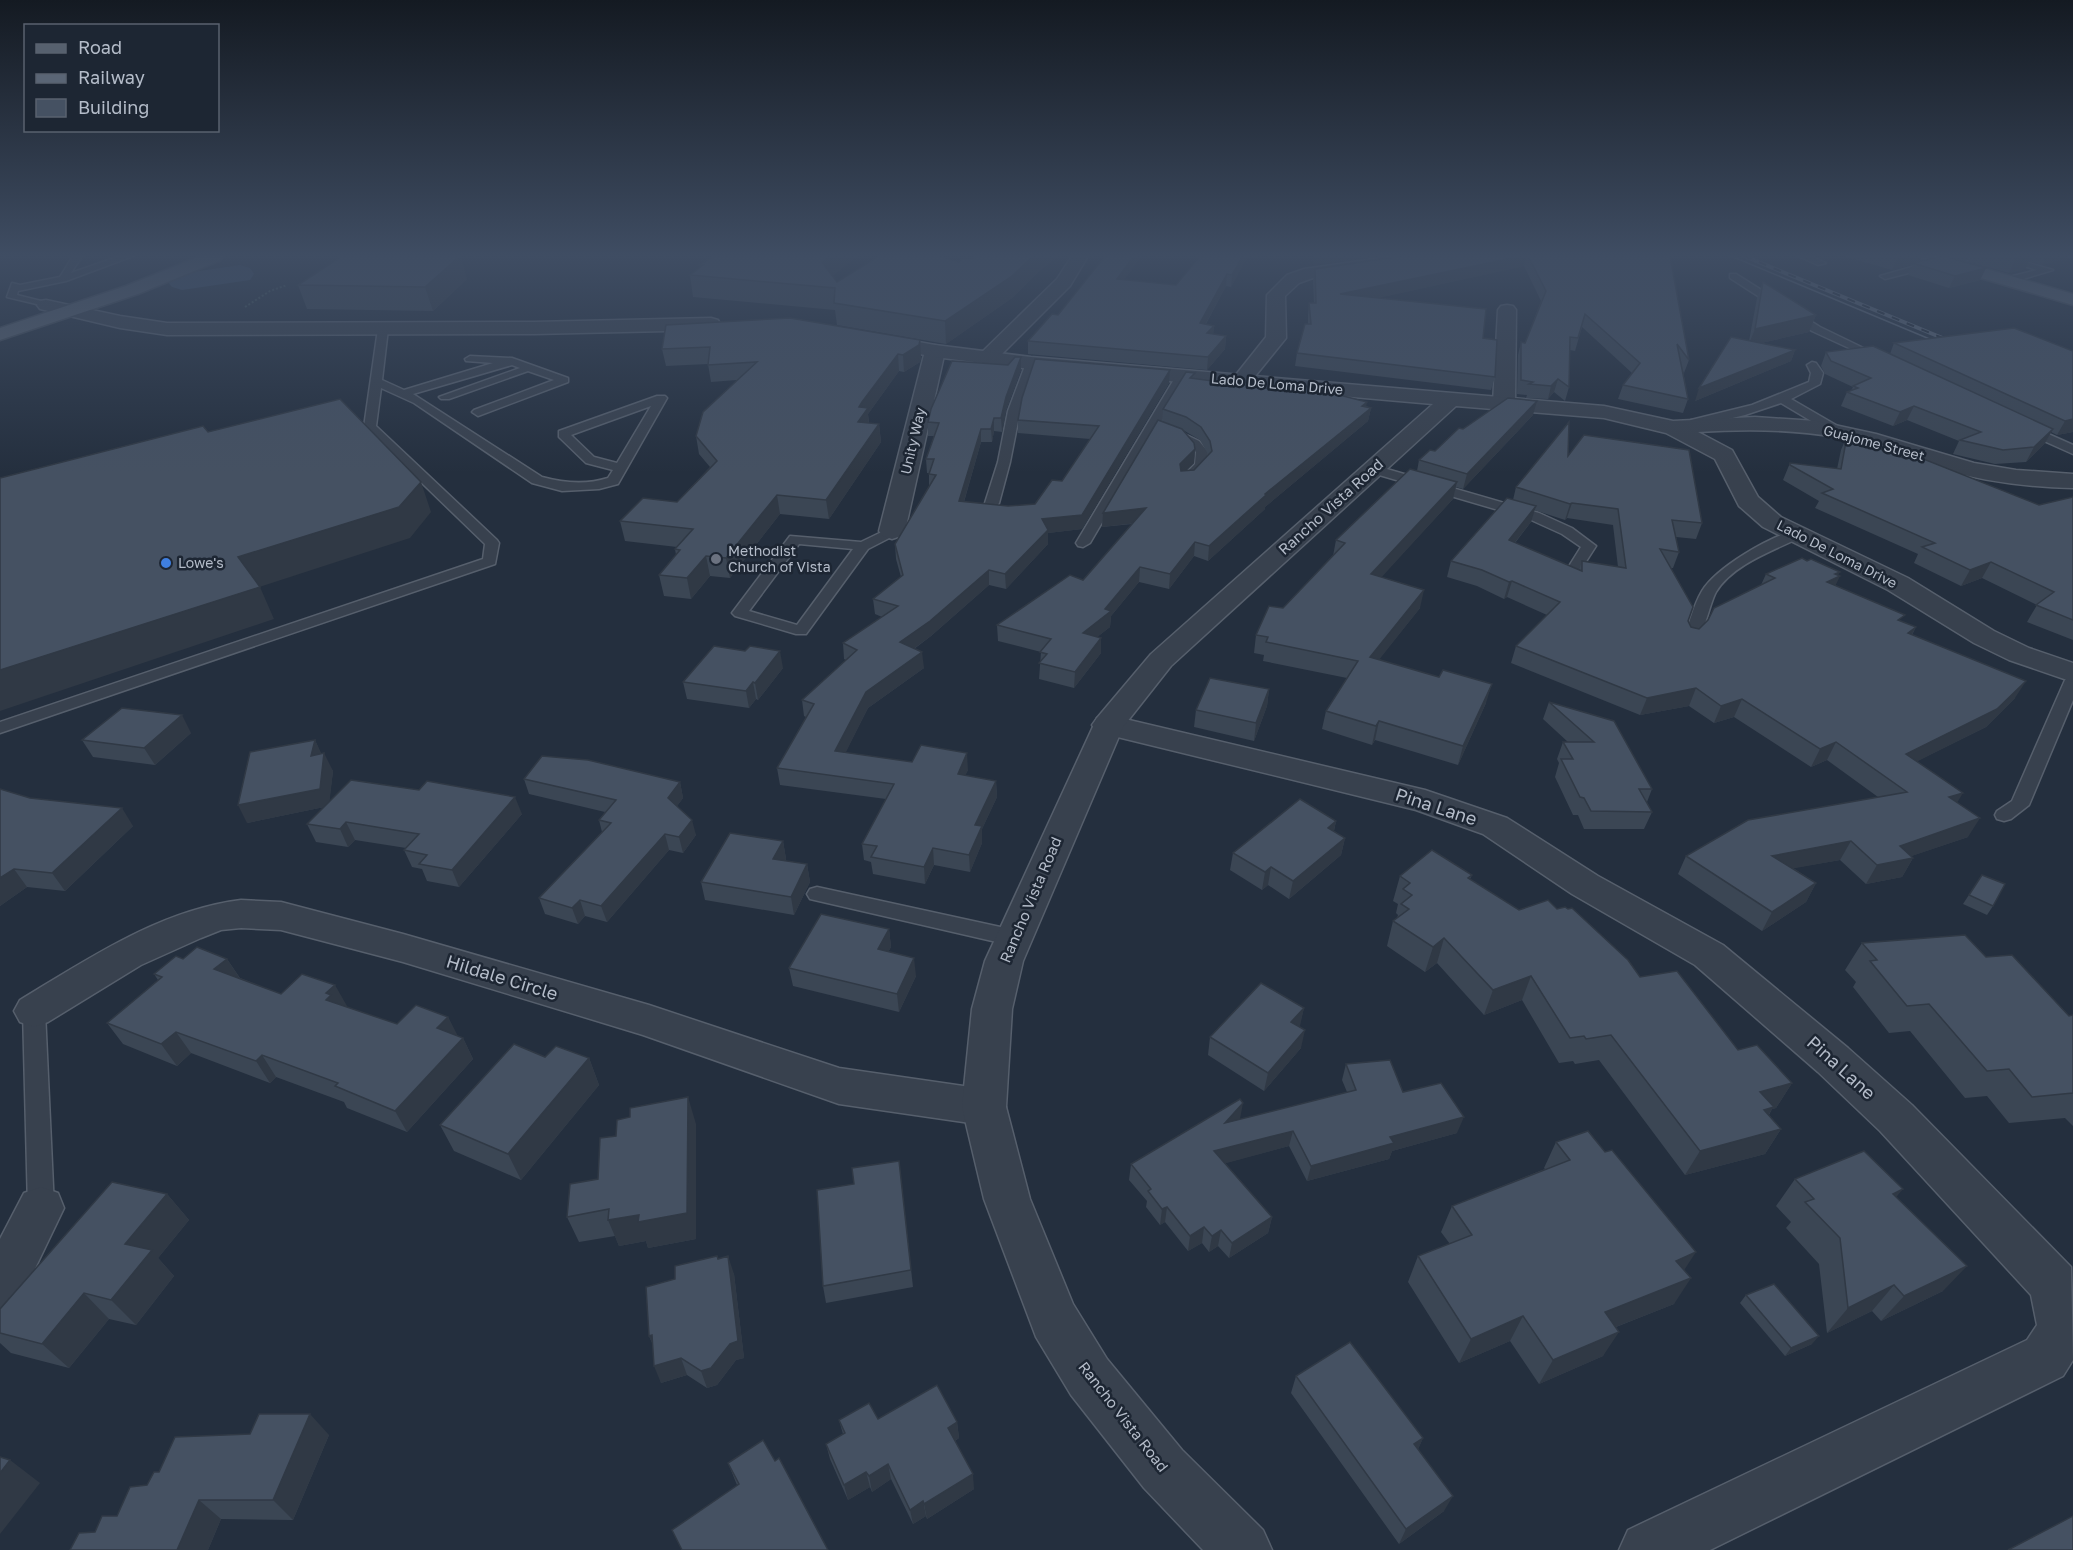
<svg xmlns="http://www.w3.org/2000/svg" width="2073" height="1550" font-family="'Golos Text',sans-serif">
<rect width="100%" height="100%" fill="#242f3e"/>
<g fill="none" stroke-linecap="round" stroke-linejoin="round">
<polygon fill="#394c67" fill-rule="evenodd" points="240,265 250,268 254,274 250,280 182,290 172,287 167,281 172,275"/>
<g stroke="#565f6c" stroke-width="3">
<g id="service">
<polygon points="73,256 82,256 71,273 120,256 133,256 66,281 18,291 17,295 49,303 49,307 7,297 12,283 20,285 60,277"/>
<polygon points="1798,256 1810,256 1826,263 1818,265"/>
<polygon points="1990,256 2004,256 2053,270 2016,281 2011,278 2013,276 2037,270"/>
<polygon points="1933,261 1936,262 1936,266 1885,279 1880,276"/>
<polygon points="1730,274 1736,274 1820,327 1884,358 1883,360 1875,360 1812,331 1730,278"/>
<path d="M 383,326 L 388,329 L 382,380 L 404,390 L 493,363 L 466,361 L 465,359 L 470,356 L 512,358 L 568,378 L 568,382 L 478,416 L 472,412 L 474,410 L 554,380 L 528,371 L 449,399 L 441,399 L 439,397 L 520,368 L 512,365 L 413,394 L 542,477 C 564,483 586,485 608,478 L 613,470 L 586,463 L 559,437 L 559,431 L 657,396 L 665,396 L 667,398 L 618,484 L 599,489 L 562,491 L 532,483 L 414,403 L 381,388 L 376,426 L 497,540 L 499,543 L 495,564 L 0,733 L 0,722 L 483,559 L 485,544 L 364,427 L 378,329 ZM 651,406 L 617,463 L 594,457 L 571,435 Z"/>
<polygon points="1031,360 1036,363 1020,411 1010,462 999,503 997,506 987,506 985,503 998,462 1008,411 1026,363"/>
<polygon points="1812,362 1816,363 1823,373 1820,384 1791,399 1841,428 1841,434 1833,434 1781,403 1745,415 1695,427 1689,423 1691,420 1752,405 1809,382 1811,373 1807,365"/>
<polygon points="1182,373 1188,376 1090,543 1083,547 1078,546 1076,543 1176,376"/>
<polygon points="2026,424 2073,445 2073,454 2022,431 2022,425"/>
<path d="M 1174,429 L 1199,441 L 1208,452 L 1207,465 L 1193,480 L 1183,480 L 1182,477 L 1195,464 L 1196,452 C 1188,443 1176,441 1168,433 Z"/>
<polygon points="1373,465 1539,513 1572,528 1596,546 1578,574 1568,574 1566,571 1581,547 1562,534 1529,519 1369,472 1367,469 1369,466"/>
<path d="M 892,527 L 897,528 L 899,531 L 897,534 L 868,549 L 806,634 L 796,634 L 735,616 L 732,613 L 790,536 L 861,542 ZM 799,544 L 853,549 L 797,625 L 749,611 Z"/>
<path d="M 1796,530 L 1801,531 L 1803,534 L 1801,537 C 1773,551 1733,564 1716,592 C 1709,604 1704,640 1691,644 L 1685,642 L 1683,639 C 1690,623 1693,606 1702,591 C 1717,567 1769,537 1796,530 Z"/>
<polygon points="2073,675 2073,700 2029,805 2011,819 2004,821 1997,819 1995,815 1997,811 2012,801 2065,680"/>
<polygon points="817,887 1014,930 1021,933 1024,938 1021,943 1014,946 810,899 807,894 810,889"/>
<polygon points="34,1002 42,1005 45,1011 54,1208 50,1216 41,1220 32,1216 28,1208 23,1011 26,1005"/>
</g>
</g>
<g stroke="#565f6c" stroke-width="3">
<g id="minor">
<polygon points="1072,256 1088,256 1070,286 994,362 980,362 977,358 980,354 1057,279"/>
<polygon points="1395,256 1436,256 1428,261 1313,278 1299,283 1285,296 1286,338 1248,385 1234,385 1231,381 1266,337 1267,295 1287,275 1304,269"/>
<polygon points="1507,305 1513,306 1516,310 1515,403 1511,407 1504,409 1497,407 1493,403 1498,310 1501,306"/>
<polygon points="935,345 942,347 945,351 905,531 901,536 892,539 883,536 879,531 925,351 928,347"/>
<polygon points="1108,715 1425,790 1507,818 1598,876 1723,945 1848,1048 1912,1105 2071,1267 2073,1360 2063,1376 1710,1550 1619,1550 1628,1530 2027,1340 2037,1325 2031,1295 1880,1131 1818,1072 1695,965 1572,894 1483,834 1416,810 1097,732 1092,725 1097,718"/>
<path d="M 241,900 L 281,902 L 403,934 L 649,1005 L 839,1068 L 984,1089 L 999,1094 L 1006,1107 L 999,1120 L 984,1125 L 839,1104 L 643,1035 L 403,962 L 281,930 L 241,928 L 221,930 L 201,938 L 141,965 L 48,1022 L 34,1027 L 20,1022 L 14,1011 L 20,1000 C 88,959 160,910 241,900 Z"/>
<polygon points="41,1187 58,1193 64,1208 17,1306 0,1313 0,1239 24,1193"/>
</g>
</g>
<g stroke="#565f6c" stroke-width="3">
<g id="tertiary">
<polygon points="1944,256 1970,256 1968,260 1943,266 1937,265 1935,261 1937,257"/>
<polygon points="46,300 120,316 167,323 534,322 711,318 718,320 720,324 718,328 711,330 534,334 167,335 120,328 40,309 37,305 40,301"/>
<path d="M 875,334 L 935,345 L 1031,357 L 1604,406 L 1673,421 L 1755,417 L 1816,421 L 1876,434 L 1974,463 L 2016,470 L 2073,474 L 2073,488 C 2026,487 1982,481 1937,468 C 1903,458 1870,444 1836,437 C 1790,429 1744,429 1698,432 L 1732,450 L 1758,497 L 1781,517 L 1908,578 L 1994,631 L 2029,648 L 2073,663 L 2073,682 L 2009,660 L 1974,643 L 1888,590 L 1763,527 L 1739,506 L 1715,459 L 1666,433 L 1604,418 L 1456,406 L 1171,666 L 1123,727 L 1023,961 L 1012,1009 L 1006,1107 L 1030,1199 L 1073,1304 L 1107,1359 L 1182,1450 L 1263,1530 L 1272,1550 L 1203,1550 L 1144,1488 L 1071,1395 L 1036,1337 L 984,1199 L 962,1107 L 972,1009 L 985,961 L 1097,718 L 1151,654 L 1433,404 L 1031,369 L 935,357 L 868,344 L 865,340 L 868,336 Z"/>
</g>
</g>
<g stroke="#414a57" stroke-width="3">
<g id="primary">
<polygon points="201,256 223,256 221,260 138,294 0,340 0,328 126,286"/>
<polygon points="1917,256 1942,256 2073,294 2073,305 1919,260"/>
</g>
</g>
<polyline stroke="#44595c" stroke-width="2" stroke-dasharray="2 2" stroke-linecap="butt" points="245,307 270,291 287,285"/>
<use href="#service" fill="#38414e" fill-rule="evenodd"/>
<use href="#minor" fill="#38414e" fill-rule="evenodd"/>
<use href="#tertiary" fill="#38414e" fill-rule="evenodd"/>
<use href="#primary" fill="#56606e" fill-rule="evenodd"/>
<polyline stroke="#5a6575" stroke-width="1.5" points="1731,256 1944,345"/>
<g stroke="#5a6575" stroke-width="4">
<polyline id="rail" points="1744,256 1957,344"/>
</g>
<use href="#rail" stroke="#1d2633" stroke-width="2" stroke-dasharray="8" stroke-linecap="butt"/>
</g>
<g fill="#3b4654" fill-rule="evenodd">
<polygon points="857,256 832,276 837,282 959,262 972,259 976,256 1058,256 1037,273 1012,298 946,344 837,325 835,310 693,297 690,275 700,267 699,265"/>
<polygon points="1200,256 1259,256 1246,259 1231,287 1226,286 1206,324 1214,326 1213,334 1226,336 1225,349 1207,370 1028,354 1028,341 1058,315 1124,280 1176,285"/>
<polygon points="1403,256 1670,256 1689,360 1684,373 1683,371 1688,399 1683,413 1618,399 1623,385 1632,373 1582,327 1575,351 1570,350 1569,387 1565,401 1554,392 1548,399 1526,398 1527,395 1517,394 1518,355 1521,342 1525,343 1541,301 1524,266 1377,298 1483,338 1495,377 1491,390 1295,366 1297,353 1308,324 1308,315 1309,303 1314,303 1313,280 1315,269"/>
<polygon points="1843,256 1922,256 1920,262 1986,268 1980,280 1949,288 1908,275 1913,264 1892,270"/>
<polygon points="1972,256 2073,256 2042,265 2029,261 2025,269 2009,273 1969,262"/>
<polygon points="467,279 433,311 307,309 298,285"/>
<polygon points="1763,282 1816,315 1809,332 1761,343 1795,350 1791,361 1695,401 1749,341 1757,298"/>
<polygon points="666,325 921,357 920,362 904,372 899,371 868,414 869,423 879,424 881,442 829,519 780,514 730,578 710,576 691,599 664,596 659,575 676,555 675,549 677,547 625,541 620,521 677,502 710,467 699,454 696,436 737,380 711,382 708,364 666,366 662,349"/>
<polygon points="1894,343 2073,351 2073,432 2057,435 2051,432 2045,443 2026,462 1995,464 1953,454 1959,441 1907,420 1893,426 1841,406 1847,392 1851,391 1853,387 1825,374 1821,366 1826,352 1890,354"/>
<polygon points="1021,370 1006,410 1002,432 994,431 992,442 981,442 964,502 1008,506 1035,504 1062,481 1090,439 1018,433 1018,420 1170,370 1169,383 1082,529 1048,533 1048,544 1006,589 989,585 931,636 914,649 924,668 868,708 845,753 968,770 965,775 996,781 997,797 982,829 982,843 970,872 934,865 925,884 873,874 871,862 864,860 862,844 886,799 780,785 777,768 806,717 804,716 802,700 846,660 844,659 843,643 882,617 875,614 873,599 901,577 896,559 895,544 929,486 929,473 927,473 926,459 934,436 928,436 928,422"/>
<path d="M 1195,379 L 1366,406 L 1371,408 L 1368,421 L 1265,507 L 1265,509 L 1208,561 L 1194,556 L 1169,589 L 1139,582 L 1111,616 L 1110,627 L 1097,637 L 1101,653 L 1074,688 L 1039,679 L 1041,652 L 998,641 L 997,625 L 1083,580 L 1132,524 L 1102,527 L 1103,513 L 1162,422 L 1163,409 ZM 1183,430 L 1200,440 L 1208,454 L 1194,470 L 1186,471 L 1194,463 L 1195,449 Z"/>
<polygon points="1533,415 1463,489 1456,487 1453,499 1381,577 1420,608 1379,659 1486,703 1458,765 1375,740 1372,745 1322,729 1326,711 1347,678 1263,661 1264,655 1254,653 1256,635 1283,608 1333,556 1336,540 1417,471 1419,460 1435,451 1463,429"/>
<polygon points="1847,436 1906,459 2039,505 2073,497 2073,640 2027,622 2037,605 1982,578 1961,586 1914,563 1918,554 1815,508 1819,501 1783,480 1790,463 1837,469 1841,450"/>
<path d="M 1568,456 L 1702,523 L 1696,539 L 1676,537 L 1679,552 L 1673,568 L 1671,568 L 1688,621 L 1691,627 L 1699,629 L 1761,585 L 1766,574 L 1838,575 L 1835,586 L 1902,622 L 1916,627 L 1912,635 L 2015,698 L 1986,727 L 1917,761 L 1957,803 L 1968,837 L 1911,856 L 1913,858 L 1902,877 L 1866,884 L 1840,860 L 1793,868 L 1816,883 L 1806,902 L 1762,931 L 1678,874 L 1686,856 L 1878,797 L 1827,760 L 1811,767 L 1734,717 L 1714,723 L 1689,706 L 1640,715 L 1511,663 L 1516,646 L 1547,615 L 1507,597 L 1504,599 L 1477,586 L 1447,577 L 1451,561 L 1513,500 L 1516,487 ZM 1534,510 L 1565,520 L 1567,518 L 1613,525 L 1618,567 L 1582,561 L 1579,570 L 1515,543 L 1531,522 Z"/>
<polygon points="783,668 758,700 756,699 749,708 687,699 683,682"/>
<polygon points="1269,689 1267,706 1254,741 1194,727 1196,710"/>
<polygon points="1549,702 1652,789 1647,802 1652,812 1644,829 1584,829 1578,815 1573,815 1555,777 1559,763 1557,759 1563,742 1568,742 1543,719"/>
<polygon points="191,733 155,765 93,757 82,740"/>
<polygon points="315,740 321,754 333,771 329,802 522,814 459,887 427,881 422,869 412,867 404,850 406,848 355,840 348,847 316,842 307,824 324,807 247,823"/>
<polygon points="524,779 680,782 683,798 677,806 696,835 683,853 669,850 607,922 585,916 578,924 545,914 539,898 602,832 599,820 605,812 529,794"/>
<polygon points="0,789 30,798 133,826 65,891 27,887 0,906"/>
<polygon points="1336,821 1334,831 1345,838 1341,855 1289,899 1268,885 1262,890 1230,870 1233,853"/>
<polygon points="783,841 786,859 785,861 807,864 810,882 794,915 705,900 701,882"/>
<polygon points="1472,875 1470,879 1519,910 1557,909 1640,977 1738,1050 1792,1083 1776,1108 1772,1109 1769,1115 1781,1129 1765,1154 1685,1175 1599,1060 1575,1064 1573,1061 1559,1063 1522,1000 1484,1015 1437,963 1425,972 1387,946 1393,921 1397,918 1398,915 1396,913 1398,904 1393,901 1400,876"/>
<polygon points="1982,875 1993,906 1987,915 1963,904"/>
<polygon points="889,929 891,947 888,952 916,976 899,1012 793,986 789,968"/>
<polygon points="1862,943 1986,957 2069,1016 2073,1015 2073,1126 2065,1118 2009,1123 1987,1096 1965,1098 1910,1031 1889,1033 1853,987 1856,982 1845,970"/>
<polygon points="183,959 227,959 240,978 281,994 347,1006 346,1007 397,1024 448,1017 457,1036 463,1038 473,1059 407,1132 347,1108 344,1102 276,1077 270,1083 191,1053 177,1066 123,1044 107,1023 158,980 154,974"/>
<polygon points="1304,1008 1299,1027 1301,1048 1264,1091 1208,1055 1210,1037"/>
<polygon points="545,1057 589,1058 599,1085 521,1180 454,1151 440,1125"/>
<polygon points="1346,1064 1403,1092 1457,1133 1392,1151 1389,1159 1307,1181 1289,1146 1225,1163 1272,1217 1268,1233 1229,1258 1218,1246 1209,1252 1202,1243 1188,1251 1165,1222 1160,1225 1146,1207 1147,1201 1129,1180 1131,1164 1240,1119 1239,1120 1347,1092 1342,1080"/>
<polygon points="696,1124 696,1239 648,1248 646,1241 619,1246 615,1236 579,1242 567,1217 598,1179"/>
<polygon points="1556,1142 1684,1270 1674,1304 1616,1327 1603,1356 1539,1384 1510,1341 1459,1363 1408,1282 1418,1256 1450,1244 1441,1232 1452,1206 1545,1169 1544,1168"/>
<polygon points="899,1161 913,1287 826,1303 823,1286 854,1184"/>
<polygon points="1795,1179 1896,1197 1943,1291 1881,1321 1872,1311 1827,1333 1819,1264 1786,1228 1791,1222 1776,1206"/>
<polygon points="167,1194 189,1220 158,1258 174,1276 136,1325 109,1319 69,1368 11,1353 0,1343 0,1309"/>
<polygon points="718,1259 734,1274 744,1358 736,1360 717,1385 707,1388 687,1375 661,1383 653,1345 649,1336 675,1279"/>
<polygon points="1746,1295 1812,1344 1785,1356 1740,1303"/>
<polygon points="1296,1376 1423,1438 1418,1449 1444,1511 1399,1544 1291,1393"/>
<polygon points="878,1419 957,1422 959,1438 955,1441 974,1489 927,1519 926,1516 913,1524 891,1479 872,1492 870,1487 848,1500 830,1459 826,1444 843,1434 839,1420"/>
<polygon points="329,1435 293,1520 221,1519 208,1550 70,1550 117,1516 147,1485 159,1472"/>
<polygon points="775,1461 737,1485 728,1463"/>
</g>
<g fill="#303945">
<polygon points="461,256 467,279 433,311 425,287"/>
<polygon points="829,256 857,256 824,283 822,262"/>
<polygon points="1033,256 1058,256 1037,273 1012,298 946,344 945,321"/>
<polygon points="1134,256 1142,256 1116,291 1117,279"/>
<polygon points="1243,256 1259,256 1246,259 1231,287 1232,275"/>
<polygon points="1314,256 1381,256 1313,265"/>
<polygon points="1522,256 1527,256 1524,266 1338,307 1340,294"/>
<polygon points="1898,256 1922,256 1919,262 1913,263 1913,264 1892,270"/>
<polygon points="2017,256 2032,256 2025,269 2009,273"/>
<polygon points="2047,256 2073,256 2073,257 2042,265"/>
<polygon points="1986,268 1980,280 1949,288 1955,276"/>
<polygon points="1227,274 1226,286 1199,336 1200,323"/>
<polygon points="1816,315 1809,332 1748,346 1755,329"/>
<polygon points="1214,326 1213,338 1207,333"/>
<polygon points="1226,336 1225,349 1207,370 1208,357"/>
<polygon points="920,340 921,357 920,362 904,372 903,355"/>
<polygon points="1795,350 1791,361 1695,401 1699,388"/>
<polygon points="898,354 899,371 868,414 869,426 858,422 859,407 862,402"/>
<polygon points="1021,357 1021,370 1006,410 1002,432 1001,418 1006,397"/>
<polygon points="1170,370 1169,383 1082,529 1048,533 1048,544 1006,589 1005,574 1042,519"/>
<polygon points="1558,379 1554,392 1548,399 1551,386"/>
<polygon points="1537,401 1533,415 1463,489 1467,474"/>
<polygon points="1367,402 1365,412 1371,408 1368,421 1265,507 1265,509 1208,561 1209,546 1265,494"/>
<polygon points="1914,406 1907,420 1893,426 1900,412"/>
<polygon points="994,418 994,431 992,442 991,429"/>
<polygon points="2073,419 2073,432 2057,435 2065,421"/>
<polygon points="879,424 881,442 829,519 826,500"/>
<polygon points="981,429 981,442 960,515 959,501"/>
<polygon points="2053,429 2045,443 2026,462 2034,447"/>
<polygon points="1195,449 1194,463 1178,478 1180,464"/>
<polygon points="421,482 431,512 410,538 253,589 238,557"/>
<polygon points="1457,482 1453,499 1368,592 1371,574"/>
<polygon points="777,495 780,514 730,578 726,558"/>
<polygon points="1572,503 1567,518 1565,520 1570,504"/>
<polygon points="1536,506 1531,522 1504,556 1509,540"/>
<polygon points="1146,508 1145,522 1102,527 1103,513"/>
<polygon points="1195,542 1194,556 1169,589 1170,574"/>
<polygon points="706,556 710,576 691,599 687,578"/>
<polygon points="1991,562 1982,578 1961,586 1970,570"/>
<polygon points="1140,567 1139,582 1111,616 1110,627 1082,649 1083,633 1105,609"/>
<polygon points="989,570 989,585 931,636 901,658 900,642"/>
<polygon points="1840,572 1837,577 1840,576 1832,593 1827,582 1835,574"/>
<polygon points="1512,581 1507,597 1504,599 1509,582"/>
<polygon points="260,587 274,619 0,711 0,670"/>
<polygon points="1424,590 1420,608 1367,675 1370,657"/>
<polygon points="1916,627 1906,644 1908,633"/>
<polygon points="1101,638 1101,653 1074,688 1075,672"/>
<polygon points="780,651 783,668 758,700 755,683"/>
<polygon points="922,652 924,668 868,708 838,768 835,751 866,692"/>
<polygon points="2026,681 2015,698 1986,727 1896,772 1906,754"/>
<polygon points="753,682 756,699 749,708 746,691"/>
<polygon points="1492,684 1486,703 1458,765 1463,746"/>
<polygon points="1696,688 1689,706 1640,715 1647,698"/>
<polygon points="1269,689 1267,706 1254,741 1256,723"/>
<polygon points="1742,699 1734,717 1714,723 1721,706"/>
<polygon points="182,715 191,733 155,765 144,748"/>
<polygon points="1379,721 1375,740 1372,745 1376,726"/>
<polygon points="315,740 323,757 311,756"/>
<polygon points="1836,742 1827,760 1811,767 1820,749"/>
<polygon points="324,753 333,771 329,806 247,823 238,805"/>
<polygon points="967,753 968,770 959,790 958,774"/>
<polygon points="996,781 997,797 982,829 982,843 970,872 969,855 975,825"/>
<polygon points="680,782 683,798 672,813 668,798"/>
<polygon points="1963,793 1952,811 1949,797"/>
<polygon points="515,797 522,814 459,887 452,870"/>
<polygon points="122,808 133,826 65,891 52,873"/>
<polygon points="1980,818 1968,837 1897,861 1913,858 1902,877 1866,884 1877,865 1900,846"/>
<polygon points="692,820 696,835 683,853 679,837"/>
<polygon points="1336,821 1332,839 1328,828"/>
<polygon points="346,822 355,840 348,847 340,829"/>
<polygon points="665,834 669,850 607,922 601,906"/>
<polygon points="1345,838 1341,855 1289,899 1293,881"/>
<polygon points="783,841 786,859 776,877 773,859"/>
<polygon points="1851,841 1840,860 1763,874 1772,856"/>
<polygon points="933,848 934,865 925,884 924,867"/>
<polygon points="807,864 810,882 794,915 791,897"/>
<polygon points="1271,867 1268,885 1262,890 1265,872"/>
<polygon points="14,869 27,887 0,906 0,878"/>
<polygon points="1816,883 1806,902 1762,931 1772,912"/>
<polygon points="580,900 585,916 578,924 572,908"/>
<polygon points="889,929 891,947 880,968 878,949"/>
<polygon points="1444,938 1437,963 1425,972 1433,947"/>
<polygon points="914,958 916,976 899,1012 897,994"/>
<polygon points="227,959 241,980 214,969"/>
<polygon points="1531,976 1522,1000 1484,1015 1493,990"/>
<polygon points="335,985 347,1006 341,1012 326,1000 326,993"/>
<polygon points="1304,1008 1300,1026 1288,1041 1291,1022"/>
<polygon points="448,1017 459,1038 437,1028"/>
<polygon points="1305,1030 1301,1048 1264,1091 1268,1073"/>
<polygon points="176,1032 191,1053 177,1066 161,1044"/>
<polygon points="463,1038 473,1059 407,1132 395,1111"/>
<polygon points="262,1055 276,1077 270,1083 256,1061"/>
<polygon points="589,1058 599,1085 521,1180 508,1154"/>
<polygon points="1792,1083 1776,1108 1772,1109 1758,1132 1760,1092"/>
<polygon points="688,1097 696,1124 696,1239 648,1248 646,1241 619,1246 608,1220"/>
<polygon points="1243,1103 1240,1119 1222,1139 1225,1123"/>
<polygon points="1464,1117 1457,1133 1392,1151 1389,1159 1307,1181 1311,1166 1390,1137"/>
<polygon points="1781,1129 1765,1154 1685,1175 1700,1151"/>
<polygon points="1293,1131 1289,1146 1212,1167 1214,1151"/>
<polygon points="1903,1189 1881,1215 1893,1194"/>
<polygon points="167,1194 189,1220 158,1258 174,1276 136,1325 111,1300 125,1244"/>
<polygon points="1167,1207 1165,1222 1160,1225 1162,1209"/>
<polygon points="1272,1217 1268,1233 1229,1258 1232,1243"/>
<polygon points="1204,1227 1202,1243 1188,1251 1190,1236"/>
<polygon points="1221,1230 1218,1246 1209,1252 1212,1236"/>
<polygon points="1696,1252 1679,1278 1676,1261"/>
<polygon points="728,1256 734,1274 744,1358 736,1360 717,1385 707,1388 701,1371"/>
<polygon points="1967,1266 1943,1291 1881,1321 1904,1296"/>
<polygon points="1691,1278 1674,1304 1590,1337 1605,1312"/>
<polygon points="1894,1285 1872,1311 1827,1333 1848,1308"/>
<polygon points="84,1293 109,1319 69,1368 42,1344"/>
<polygon points="1523,1316 1510,1341 1459,1363 1471,1339"/>
<polygon points="1619,1332 1603,1356 1539,1384 1553,1360"/>
<polygon points="652,1335 656,1352 649,1336"/>
<polygon points="1819,1336 1812,1344 1785,1356 1791,1348"/>
<polygon points="681,1358 687,1375 661,1383 654,1366"/>
<polygon points="310,1414 329,1435 293,1520 273,1500"/>
<polygon points="957,1422 959,1438 950,1444 948,1428"/>
<polygon points="1423,1438 1416,1454 1414,1444"/>
<polygon points="10,1460 40,1483 0,1534 0,1473"/>
<polygon points="888,1464 891,1479 872,1492 869,1476"/>
<polygon points="866,1472 870,1487 848,1500 844,1485"/>
<polygon points="973,1474 974,1489 927,1519 924,1504"/>
<polygon points="1453,1496 1444,1511 1399,1544 1406,1529"/>
<polygon points="199,1500 221,1519 208,1550 177,1550"/>
<polygon points="923,1501 926,1516 913,1524 910,1510"/>
</g>
<g fill="#455162" stroke="#303945" stroke-width="1.5">
<polygon points="342,256 460,256 425,287 298,285"/>
<polygon points="714,256 829,256 822,262 837,282 879,256 939,256 959,262 963,258 972,259 976,256 1033,256 1012,276 945,321 834,303 835,288 690,275 703,265 699,265"/>
<polygon points="1105,256 1134,256 1117,279 1176,285 1200,256 1243,256 1232,275 1227,274 1200,323 1214,326 1207,333 1226,336 1208,357 1028,341 1052,314 1058,315"/>
<polygon points="1403,256 1522,256 1340,294 1486,309 1483,338 1497,340 1495,377 1297,353 1305,324 1311,324 1309,303 1316,303 1315,269"/>
<polygon points="1528,256 1670,256 1689,360 1677,344 1688,399 1623,385 1640,363 1585,314 1578,338 1570,337 1569,387 1558,379 1551,386 1529,384 1533,382 1521,380 1521,342 1525,343 1546,291"/>
<polygon points="1943,256 1986,268 1955,276 1913,263"/>
<polygon points="1763,282 1816,315 1755,329"/>
<polygon points="790,318 920,340 919,345 903,355 898,354 862,402 859,407 868,408 858,422 879,424 826,500 777,495 726,558 706,556 687,578 659,575 680,550 675,549 693,529 620,521 643,498 677,502 717,461 696,436 703,412 757,362 708,365 710,347 662,349 666,325"/>
<polygon points="2014,328 2073,351 2073,419 2065,421 1894,343"/>
<polygon points="1731,337 1795,350 1699,388"/>
<polygon points="1873,346 2053,429 2034,447 2003,450 1960,440 1981,432 1914,406 1900,412 1847,392 1858,388 1853,386 1871,378 1831,361 1826,352"/>
<polygon points="1015,357 1021,357 1006,397 1001,418 994,418 991,429 981,429 959,501 1008,506 1035,504 1052,480 1062,481 1099,426 1018,420 1022,398 1035,359 1170,370 1082,515 1042,519 1048,530 1005,574 989,570 930,621 900,642 922,652 866,692 835,751 912,762 921,745 967,753 958,774 996,781 975,825 982,826 969,855 933,848 924,867 871,857 877,846 862,844 894,784 777,768 814,704 802,700 857,650 843,643 898,606 873,599 903,575 895,544 936,475 929,474 934,459 926,459 939,423 928,422 931,409 952,361 1008,365"/>
<polygon points="1186,372 1195,373 1190,378 1286,391 1288,382 1367,402 1362,406 1371,408 1265,494 1266,495 1209,546 1195,542 1170,574 1140,567 1105,609 1111,611 1083,633 1101,638 1075,672 1039,663 1047,654 1040,652 1051,639 997,625 1070,575 1083,580 1146,508 1103,513 1158,420 1182,429 1194,443 1195,449 1180,464 1181,471 1194,470 1212,451 1210,441 1201,427 1186,417 1163,409"/>
<polygon points="1508,398 1537,401 1467,474 1419,460 1430,450 1435,451 1459,428 1463,429"/>
<polygon points="340,399 421,482 399,507 238,557 260,587 0,670 0,478 203,426 208,432"/>
<polygon points="1569,422 1568,456 1584,435 1689,450 1702,523 1672,520 1679,552 1660,549 1693,607 1688,621 1691,627 1699,629 1708,620 1714,608 1775,578 1766,574 1802,558 1807,561 1811,559 1840,572 1835,574 1840,576 1827,582 1905,615 1898,620 1916,627 1908,633 2026,681 1997,709 1906,754 1963,793 1949,797 1980,818 1900,846 1913,858 1877,865 1851,841 1772,856 1816,883 1772,912 1686,856 1748,820 1907,792 1836,742 1820,749 1742,699 1721,706 1696,688 1647,698 1516,646 1560,602 1512,581 1509,582 1482,570 1451,561 1507,498 1536,506 1509,540 1582,571 1582,561 1626,568 1618,509 1572,503 1570,504 1516,487"/>
<polygon points="1847,436 1906,459 1916,456 2039,505 2073,497 2073,620 2036,605 2054,592 1991,562 1970,570 1922,547 1935,543 1822,493 1833,489 1790,465 1790,463 1841,469"/>
<polygon points="1410,469 1457,482 1371,574 1424,590 1370,657 1439,677 1443,670 1492,684 1463,746 1379,721 1376,726 1326,711 1358,661 1266,642 1268,637 1256,635 1269,606 1283,608 1345,543 1336,540"/>
<polygon points="714,646 745,651 750,646 780,651 755,683 753,682 746,691 683,682"/>
<polygon points="1210,678 1269,689 1256,723 1196,710"/>
<polygon points="1549,702 1614,721 1652,789 1639,789 1652,812 1591,811 1584,798 1580,797 1561,759 1573,759 1563,742 1594,742"/>
<polygon points="122,708 182,715 144,748 82,740"/>
<polygon points="315,740 311,756 324,753 320,789 238,805 250,752"/>
<polygon points="542,756 588,760 680,782 668,798 692,820 679,837 665,834 601,906 580,900 572,908 539,898 611,823 599,820 616,800 524,779"/>
<polygon points="351,780 419,790 427,781 515,797 452,870 419,864 427,855 404,850 419,834 346,822 340,829 307,824"/>
<polygon points="0,789 30,798 122,808 52,873 14,869 0,878"/>
<polygon points="1300,799 1336,821 1328,828 1345,838 1293,881 1271,867 1265,872 1233,853"/>
<polygon points="730,833 783,841 773,859 807,864 791,897 701,882"/>
<polygon points="1432,850 1472,875 1468,878 1519,910 1548,900 1557,909 1565,907 1568,909 1572,908 1628,960 1640,977 1677,971 1738,1050 1757,1045 1792,1083 1760,1092 1774,1107 1764,1110 1781,1129 1700,1151 1611,1035 1586,1039 1584,1036 1570,1038 1531,976 1493,990 1444,938 1433,947 1393,921 1409,909 1401,904 1412,895 1403,889 1410,883 1400,876"/>
<polygon points="1982,875 2005,884 1993,906 1969,895"/>
<polygon points="821,914 889,929 878,949 914,958 897,994 789,968"/>
<polygon points="1965,935 1986,957 2012,955 2069,1016 2073,1015 2073,1093 2032,1097 2009,1069 1987,1071 1929,1004 1907,1006 1870,961 1877,960 1862,943"/>
<polygon points="197,947 227,959 214,969 281,994 302,974 335,985 326,993 331,995 326,1000 397,1024 416,1005 448,1017 437,1028 463,1038 395,1111 335,1086 338,1083 262,1055 256,1061 176,1032 161,1044 107,1023 162,977 154,974 176,956 183,959"/>
<polygon points="1261,983 1304,1008 1291,1022 1305,1030 1268,1073 1210,1037"/>
<polygon points="514,1044 545,1057 556,1046 589,1058 508,1154 440,1125"/>
<polygon points="1390,1060 1403,1092 1441,1083 1464,1117 1390,1137 1394,1143 1311,1166 1293,1131 1214,1151 1272,1217 1232,1243 1221,1230 1212,1236 1204,1227 1190,1236 1167,1207 1162,1209 1148,1191 1151,1189 1131,1164 1240,1099 1243,1103 1225,1123 1356,1090 1346,1064"/>
<polygon points="688,1097 687,1213 638,1222 639,1215 608,1220 609,1209 567,1217 570,1184 598,1179 600,1138 616,1136 617,1120 630,1117 630,1108"/>
<polygon points="1588,1131 1605,1152 1612,1150 1696,1252 1676,1261 1691,1278 1605,1312 1619,1332 1553,1360 1523,1316 1471,1339 1418,1256 1472,1235 1452,1206 1570,1160 1556,1142"/>
<polygon points="1864,1151 1903,1189 1893,1194 1967,1266 1904,1296 1894,1285 1848,1308 1840,1238 1805,1202 1814,1199 1795,1179"/>
<polygon points="899,1161 911,1270 823,1286 817,1190 854,1184 852,1168"/>
<polygon points="112,1182 167,1194 125,1244 152,1250 111,1300 84,1293 42,1344 0,1333 0,1309"/>
<polygon points="717,1256 718,1259 728,1256 738,1341 730,1344 711,1368 701,1371 681,1358 654,1366 652,1335 649,1336 646,1287 675,1279 675,1266"/>
<polygon points="1774,1284 1819,1336 1791,1348 1746,1295"/>
<polygon points="1350,1342 1423,1438 1414,1444 1453,1496 1406,1529 1296,1376"/>
<polygon points="937,1385 957,1422 948,1428 973,1474 924,1504 923,1501 910,1510 888,1464 869,1476 866,1472 844,1485 826,1444 845,1433 839,1420 869,1403 878,1419"/>
<polygon points="259,1414 310,1414 273,1500 199,1500 177,1550 70,1550 79,1533 95,1532 102,1516 117,1516 130,1487 147,1485 154,1472 159,1472 175,1437 250,1434"/>
<polygon points="763,1440 775,1461 779,1458 828,1550 682,1550 672,1530 739,1484 728,1463"/>
<polygon points="0,1457 10,1460 0,1473"/>
<polygon points="2073,1516 2073,1550 2008,1550"/>
</g>
<linearGradient id="sky" x2="0" y2="1"><stop stop-color="#141a22"/><stop offset="0.54" stop-color="#3f4d63"/><stop offset="1" stop-color="#3f4d63" stop-opacity="0"/></linearGradient>
<rect width="2073" height="473" fill="url(#sky)"/>
<circle fill="#6b7280" stroke="#1d2633" stroke-width="2" cx="716" cy="559" r="6"/>
<circle fill="#3f7fe0" stroke="#1d2633" stroke-width="2" cx="166" cy="563" r="6"/>
<g text-anchor="middle" stroke-width="5" stroke-linejoin="round" paint-order="stroke">
<g font-size="14" fill="#b4bcc9" stroke="#1d2633">
<text transform="translate(1277 384) rotate(5)" y="5">Lado De Loma Drive</text>
<text transform="translate(913 441) rotate(-77)" y="5">Unity Way</text>
<text transform="translate(1874 443) rotate(15)" y="5">Guajome Street</text>
<text transform="translate(1837 554) rotate(27)" y="5">Lado De Loma Drive</text>
</g>
<g font-size="14" fill="#b4bcc9" stroke="#1d2633" text-anchor="start">
<text x="728" y="556">Methodist<tspan x="728" dy="16">Church of Vista</tspan></text>
<text x="178" y="568">Lowe's</text>
</g>
<g font-size="15" fill="#b4bcc9" stroke="#1d2633">
<text transform="translate(1331 507) rotate(-42)" y="5">Rancho Vista Road</text>
<text transform="translate(1031 900) rotate(-67)" y="5">Rancho Vista Road</text>
<text transform="translate(1123 1417) rotate(52)" y="5">Rancho Vista Road</text>
</g>
<g font-size="18" fill="#b4bcc9" stroke="#1d2633">
<text transform="translate(1436 807) rotate(18)" y="6">Pina Lane</text>
<text transform="translate(502 978) rotate(17)" y="6">Hildale Circle</text>
<text transform="translate(1841 1068) rotate(42)" y="6">Pina Lane</text>
</g>
</g>
<rect x="24" y="24" width="195" height="108" fill="#1d2633" stroke="#59626f" stroke-width="1.5"/>
<rect x="36" y="44" width="30" height="9" fill="#56606e" stroke="#59626f" stroke-width="1.5"/>
<text x="78" y="54" font-size="18" fill="#b4bcc9">Road</text>
<rect x="36" y="74" width="30" height="9" fill="#5a6575" stroke="#59626f" stroke-width="1.5"/>
<text x="78" y="84" font-size="18" fill="#b4bcc9">Railway</text>
<rect x="36" y="99" width="30" height="18" fill="#455162" stroke="#59626f" stroke-width="1.5"/>
<text x="78" y="114" font-size="18" fill="#b4bcc9">Building</text>
</svg>
